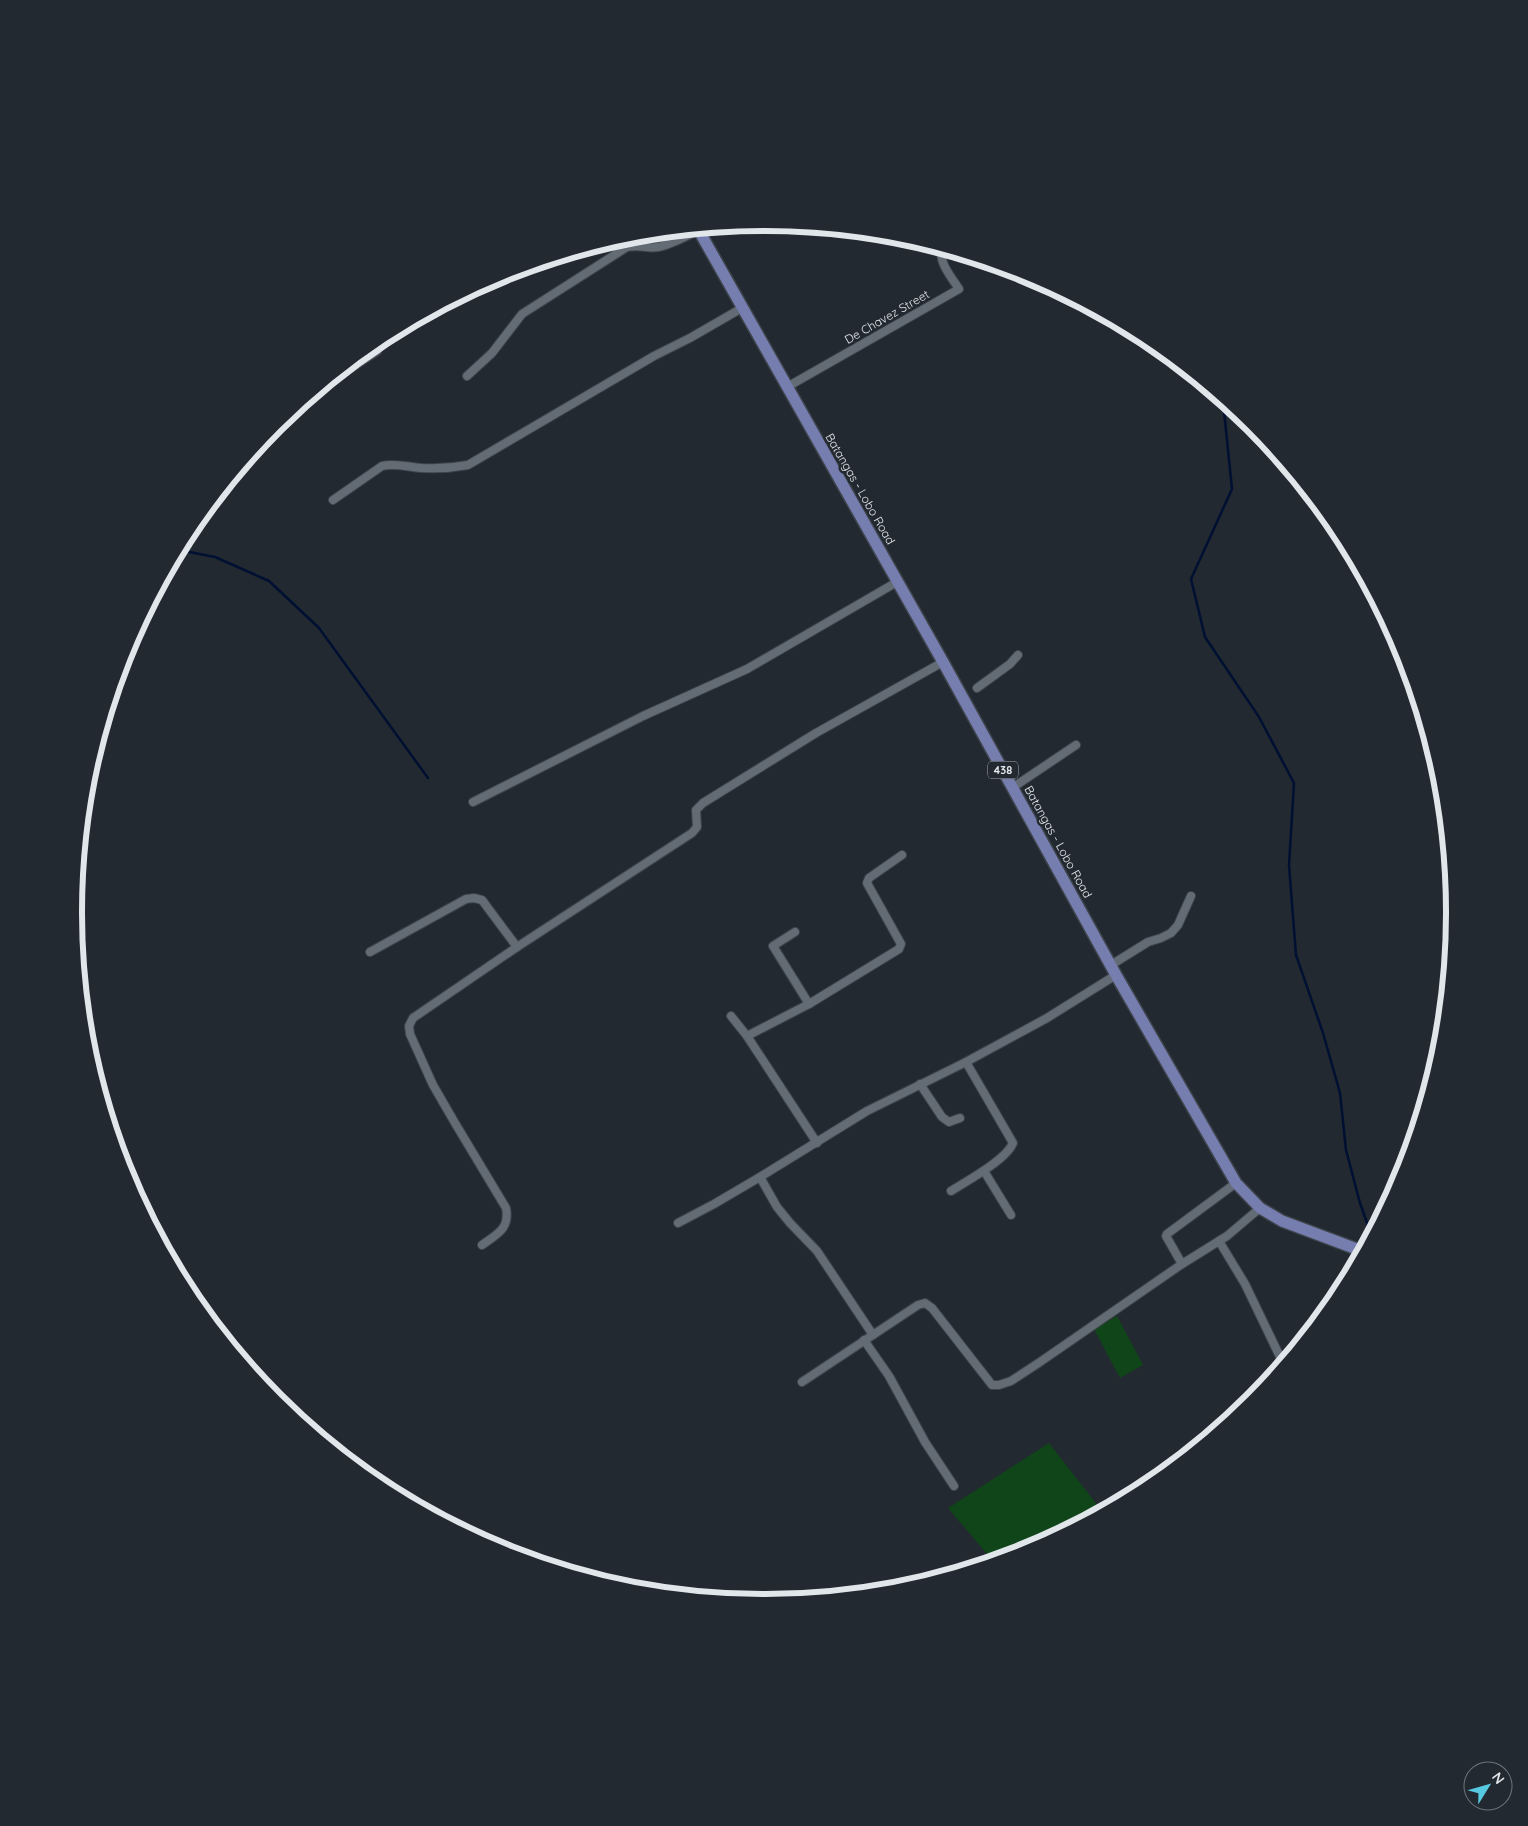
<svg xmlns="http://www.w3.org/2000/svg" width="1528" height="1826" font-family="Quicksand,sans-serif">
<rect width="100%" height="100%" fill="#222931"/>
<g fill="#104519">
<polygon points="1117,1316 1143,1365 1120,1378 1094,1329"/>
<polygon points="1049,1443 1102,1511 1028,1551 993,1561 948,1508"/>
</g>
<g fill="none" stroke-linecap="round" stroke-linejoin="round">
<g stroke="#001032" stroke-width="2.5">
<polyline points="1223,401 1232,489 1191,579 1205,637 1259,717 1294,783 1289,865 1296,955 1323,1033 1340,1093 1346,1150 1360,1203 1371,1234"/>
<polyline points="179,550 215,557 269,581 319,628 428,778"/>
</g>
<g stroke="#3e444b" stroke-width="10">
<g id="minor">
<path d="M 467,376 L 492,353 L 522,314 L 627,247 C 640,244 646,249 658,247 C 671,245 686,236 699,230"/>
<polyline points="323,386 377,351 381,344 380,340"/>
<path d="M 787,387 L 959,289 C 952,278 938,262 942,249"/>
<path d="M 333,500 L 382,466 C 395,463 408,467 421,468 C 437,469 452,468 468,465 L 654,356 L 690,338 L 742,308"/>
<polyline points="977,688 1010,664 1018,655"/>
<polyline points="1012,788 1076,745"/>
<polyline points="473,802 643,716 747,669 897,582"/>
<polyline points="795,932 773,946 809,1004"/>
<polyline points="370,952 466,899 474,898 482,900 517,947"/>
<polyline points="1111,965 1148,942 1161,938 1171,933 1178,925 1191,896"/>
<polyline points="731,1016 747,1036 817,1143"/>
<polyline points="747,1036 809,1004 899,949 901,944 867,883 869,878 902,855"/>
<polyline points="920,1084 942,1117 949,1122 960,1118"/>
<polyline points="984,1171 1011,1215"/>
<polyline points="760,1177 777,1207 790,1223 817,1251 873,1335"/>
<path d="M 951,1191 C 967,1181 1006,1160 1013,1143 L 966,1062"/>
<polyline points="678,1223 714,1204 760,1177 867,1111 966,1062 1047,1018 1116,975"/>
<polyline points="1219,1241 1245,1284 1283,1363"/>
<path d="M 482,1245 C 497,1234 510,1229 506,1208 L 455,1123 L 433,1085 L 410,1034 L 409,1026 L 413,1018 L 517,947 L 692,833 L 697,827 L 696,810 L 703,803 L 816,733 L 943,662"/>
<polyline points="1182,1264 1166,1236 1167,1234 1236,1183"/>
<polyline points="864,1340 889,1376 925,1442 954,1486"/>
<polyline points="802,1382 918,1305 925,1303 932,1308 992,1385 999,1385 1011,1381 1040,1362 1182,1264 1227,1236 1260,1208"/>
<polyline points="1261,1390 1259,1384 1278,1370"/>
</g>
</g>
<g stroke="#3e444b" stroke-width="14">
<polyline id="primary" points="698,229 943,662 1116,975 1236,1183 1260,1208 1282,1221 1362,1251"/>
</g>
<use href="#minor" stroke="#636b74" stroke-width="8"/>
<use href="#primary" stroke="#767daf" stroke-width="11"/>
</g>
<g text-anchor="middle" stroke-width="5" stroke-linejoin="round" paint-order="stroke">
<rect fill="#222931" stroke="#a8adb3" stroke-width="1" x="988" y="761.5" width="30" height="17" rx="4"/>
<g font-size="11" font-weight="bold" fill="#e1e6eb">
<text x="1003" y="774">438</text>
</g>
<g font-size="12" fill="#e1e6eb" stroke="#222931">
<text transform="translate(887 317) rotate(-30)" y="4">De Chavez Street</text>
<text transform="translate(860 489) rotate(60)" y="4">Batangas - Lobo Road</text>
<text transform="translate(1058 842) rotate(61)" y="4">Batangas - Lobo Road</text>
</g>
</g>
<path d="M0 0H1528V1826H0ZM763 231H765A681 681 0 0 1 1446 912V913A681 681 0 0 1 765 1594H763A681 681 0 0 1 82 913V912A681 681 0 0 1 763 231Z" fill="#222931" fill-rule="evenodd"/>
<path fill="none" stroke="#e1e6eb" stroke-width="6" d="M763 231H765A681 681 0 0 1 1446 912V913A681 681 0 0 1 765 1594H763A681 681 0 0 1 82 913V912A681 681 0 0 1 763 231Z"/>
<g transform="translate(1488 1786) rotate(53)"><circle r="24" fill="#222931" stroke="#6e757b"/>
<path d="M0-4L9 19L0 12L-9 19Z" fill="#56c9e1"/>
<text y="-8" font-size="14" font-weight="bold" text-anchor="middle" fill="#e1e6eb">N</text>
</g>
</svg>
